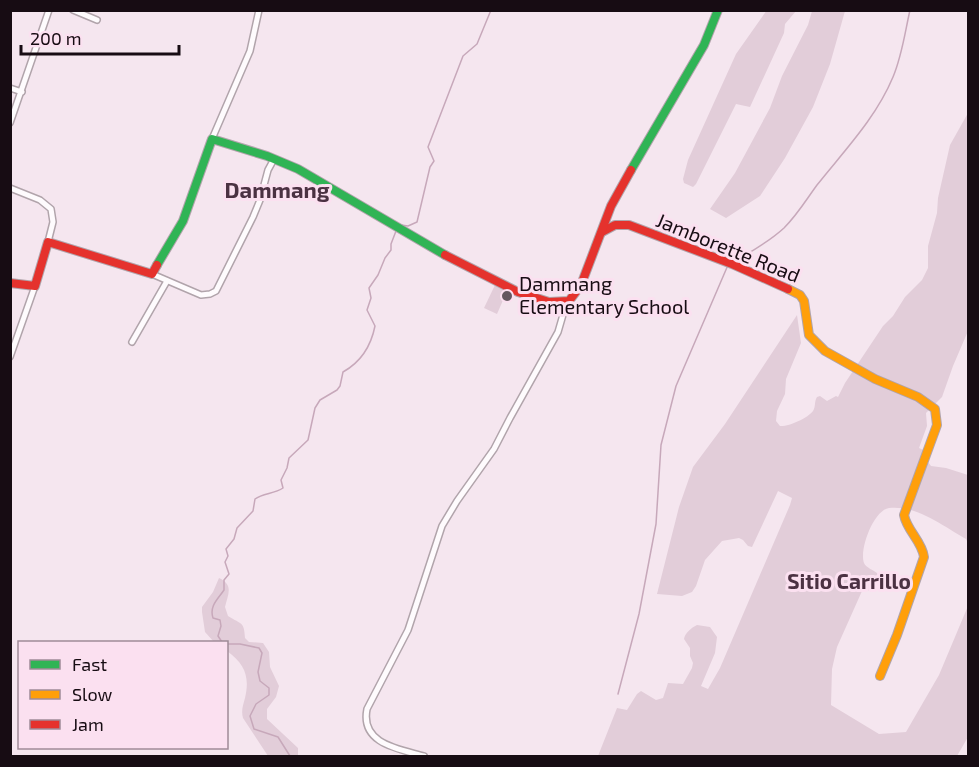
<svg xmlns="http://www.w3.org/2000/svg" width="979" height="767" font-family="'Exo 2',sans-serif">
<rect width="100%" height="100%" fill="#f5e6ef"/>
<g fill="#e2cdd9">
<polygon points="767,10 796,11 785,24 784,33 750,107 736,104 696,184 693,187 684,183 683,179 688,160 736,54"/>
<polygon points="812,11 845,11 830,64 813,107 785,158 760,196 726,218 710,209 735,173 770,108 782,76 808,25"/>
<path d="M 968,113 L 968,331 L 953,366 L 942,397 L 926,413 L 927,426 L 919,448 L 930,453 L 928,462 L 931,466 L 946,468 L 968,475 L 968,543 L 966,539 C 943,526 917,505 889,508 C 874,510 859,549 864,563 C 866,568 874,570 878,574 L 878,584 L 875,590 L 862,591 L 837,647 L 832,669 L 831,705 L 879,734 L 906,732 L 939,675 L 968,606 L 968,737 L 957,756 L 598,756 L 617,708 L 627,710 L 637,694 L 641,691 L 656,700 L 663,698 L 668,683 L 683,684 L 692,668 L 693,663 L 690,656 L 690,648 L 684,639 C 685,633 691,628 697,625 L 710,627 L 717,637 L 715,653 L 701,686 L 708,689 L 720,668 L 790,505 L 792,498 L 778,491 L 752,547 L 748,546 L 743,540 L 739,538 L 722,541 L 705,560 L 696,586 L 692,592 L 682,596 L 657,594 L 679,507 L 693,467 L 725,424 L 797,315 L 801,343 L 786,379 L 785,394 L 777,411 L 776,421 L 780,426 C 788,427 808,418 813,411 C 816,406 814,402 817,397 L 820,396 L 827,401 L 836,396 L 838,397 L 845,383 L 883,326 L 893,316 L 905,297 L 922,280 L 928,268 L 928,246 L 937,213 L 938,198 L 950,145 Z"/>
<polygon points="495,285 507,291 497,314 484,308"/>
<path d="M 219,578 C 234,585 228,594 225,607 L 228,616 C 242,625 244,621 245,638 L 249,642 L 263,643 L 269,652 L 270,667 L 279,686 L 276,697 L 267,709 L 267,719 L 298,748 L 298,756 L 268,756 L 243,718 C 241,711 243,705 245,698 C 250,677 245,664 227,651 L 226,642 L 214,642 L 205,632 L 202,612 L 202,607 L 213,592 Z"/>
</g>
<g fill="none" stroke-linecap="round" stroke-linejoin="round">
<g stroke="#c7a8ba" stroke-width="1.5">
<polyline points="401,225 408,226 417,222 430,167 434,161 428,147 463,56 477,44 491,10"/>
<path d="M 735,261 C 751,252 770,241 784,228 C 798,214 806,200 817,185 C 844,151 876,118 893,77 C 902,56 905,32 910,10"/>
<path d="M 222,642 L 218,636 L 221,626 L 220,620 L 213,618 C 209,606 218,599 224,590 L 224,580 L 229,574 L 225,562 L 228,556 L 226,549 L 234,539 L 237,528 L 253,511 L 255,499 C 263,493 274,494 283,488 L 281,480 L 287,468 L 289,458 L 308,440 L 315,408 L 320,400 L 337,390 L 340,386 L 343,372 C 361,362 371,346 375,326 L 367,310 L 371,298 L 369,288 L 378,275 L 385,258 L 391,250 L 391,244 L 396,231"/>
<polyline points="226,644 240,644 259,648 262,653 258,672 260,681 269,688 269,695 256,704 250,716 254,729 278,737 290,756"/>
<polyline points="618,694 639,614 656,524 661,445 676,386 728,265"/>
</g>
<g stroke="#b1a4ab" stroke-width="8">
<g id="street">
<polyline points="73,10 97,20"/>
<polyline points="10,88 22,92"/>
<polyline points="10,123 49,10"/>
<polyline points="212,139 250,51 259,10"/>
<polyline points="10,188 40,200 51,209 53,222 48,242"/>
<polyline points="152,274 201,295 210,294 216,291 253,217 260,200 268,170 274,159"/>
<polyline points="132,342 167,281"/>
<polyline points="10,357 35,286"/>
<path d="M 424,756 C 399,749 360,744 367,709 L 408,630 L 442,526 L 457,501 L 494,449 L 510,418 L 558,332 L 567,301"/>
</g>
</g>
<g stroke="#b1a4ab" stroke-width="10">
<g id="fast">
<polyline points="631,170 704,45 718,10"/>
<polyline points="157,265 183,221 212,139 267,156 298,169 445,255"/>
</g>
</g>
<g stroke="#b1a4ab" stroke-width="10">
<path id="slow" d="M 788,289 L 800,295 L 804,301 L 809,335 L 825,351 L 875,379 L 918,397 L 935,409 L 937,425 L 904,515 C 907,531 922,541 924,557 L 897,635 L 880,676"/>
</g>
<g stroke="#b1a4ab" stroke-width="10">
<g id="jam">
<polyline points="602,232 615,225 629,225 732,264 788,289"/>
<polyline points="445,255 518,292 549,302 569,301 581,285 611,206 631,170"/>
<polyline points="10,283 35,286 48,242 152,274 157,265"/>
</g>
</g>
<use href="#street" stroke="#fefbfd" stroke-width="5"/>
<use href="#fast" stroke="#30b455" stroke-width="8"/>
<use href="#slow" stroke="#ff9f0a" stroke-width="8"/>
<use href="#jam" stroke="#e5322d" stroke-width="8"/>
</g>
<circle fill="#655860" stroke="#fbe0f0" stroke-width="2" cx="507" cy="296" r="6"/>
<g text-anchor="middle" stroke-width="6" stroke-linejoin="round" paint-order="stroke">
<g font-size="20" fill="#170c13" stroke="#fbe0f0">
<text transform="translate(728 248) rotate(22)" y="7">Jamborette Road</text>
</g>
<g font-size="20" fill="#170c13" stroke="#fbe0f0" text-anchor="start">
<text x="519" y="291">Dammang<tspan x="519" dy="23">Elementary School</tspan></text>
</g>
<g font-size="21" font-weight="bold" fill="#4b3142" stroke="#fbe0f0">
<text x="849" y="589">Sitio Carrillo</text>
</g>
<g font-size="22" font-weight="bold" fill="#4b3142" stroke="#fbe0f0">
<text x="277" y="198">Dammang</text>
</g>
</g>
<rect width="979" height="767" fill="none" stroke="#170c13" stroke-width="24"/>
<rect x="18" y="641" width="210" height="108" fill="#fbe0f0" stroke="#a08b98" stroke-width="1.5"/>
<rect x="30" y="660" width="30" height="9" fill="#30b455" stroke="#a08b98" stroke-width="1.5"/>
<text x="72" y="671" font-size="18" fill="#170c13">Fast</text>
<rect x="30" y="690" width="30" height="9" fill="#ff9f0a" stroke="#a08b98" stroke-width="1.5"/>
<text x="72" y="701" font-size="18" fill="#170c13">Slow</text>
<rect x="30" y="720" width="30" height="9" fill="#e5322d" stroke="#a08b98" stroke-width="1.5"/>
<text x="72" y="731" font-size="18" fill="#170c13">Jam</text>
<path d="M21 45v9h158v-9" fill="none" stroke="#170c13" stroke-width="3"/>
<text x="30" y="45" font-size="18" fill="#170c13" stroke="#fbe0f0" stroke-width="4.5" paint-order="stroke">200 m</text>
</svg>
